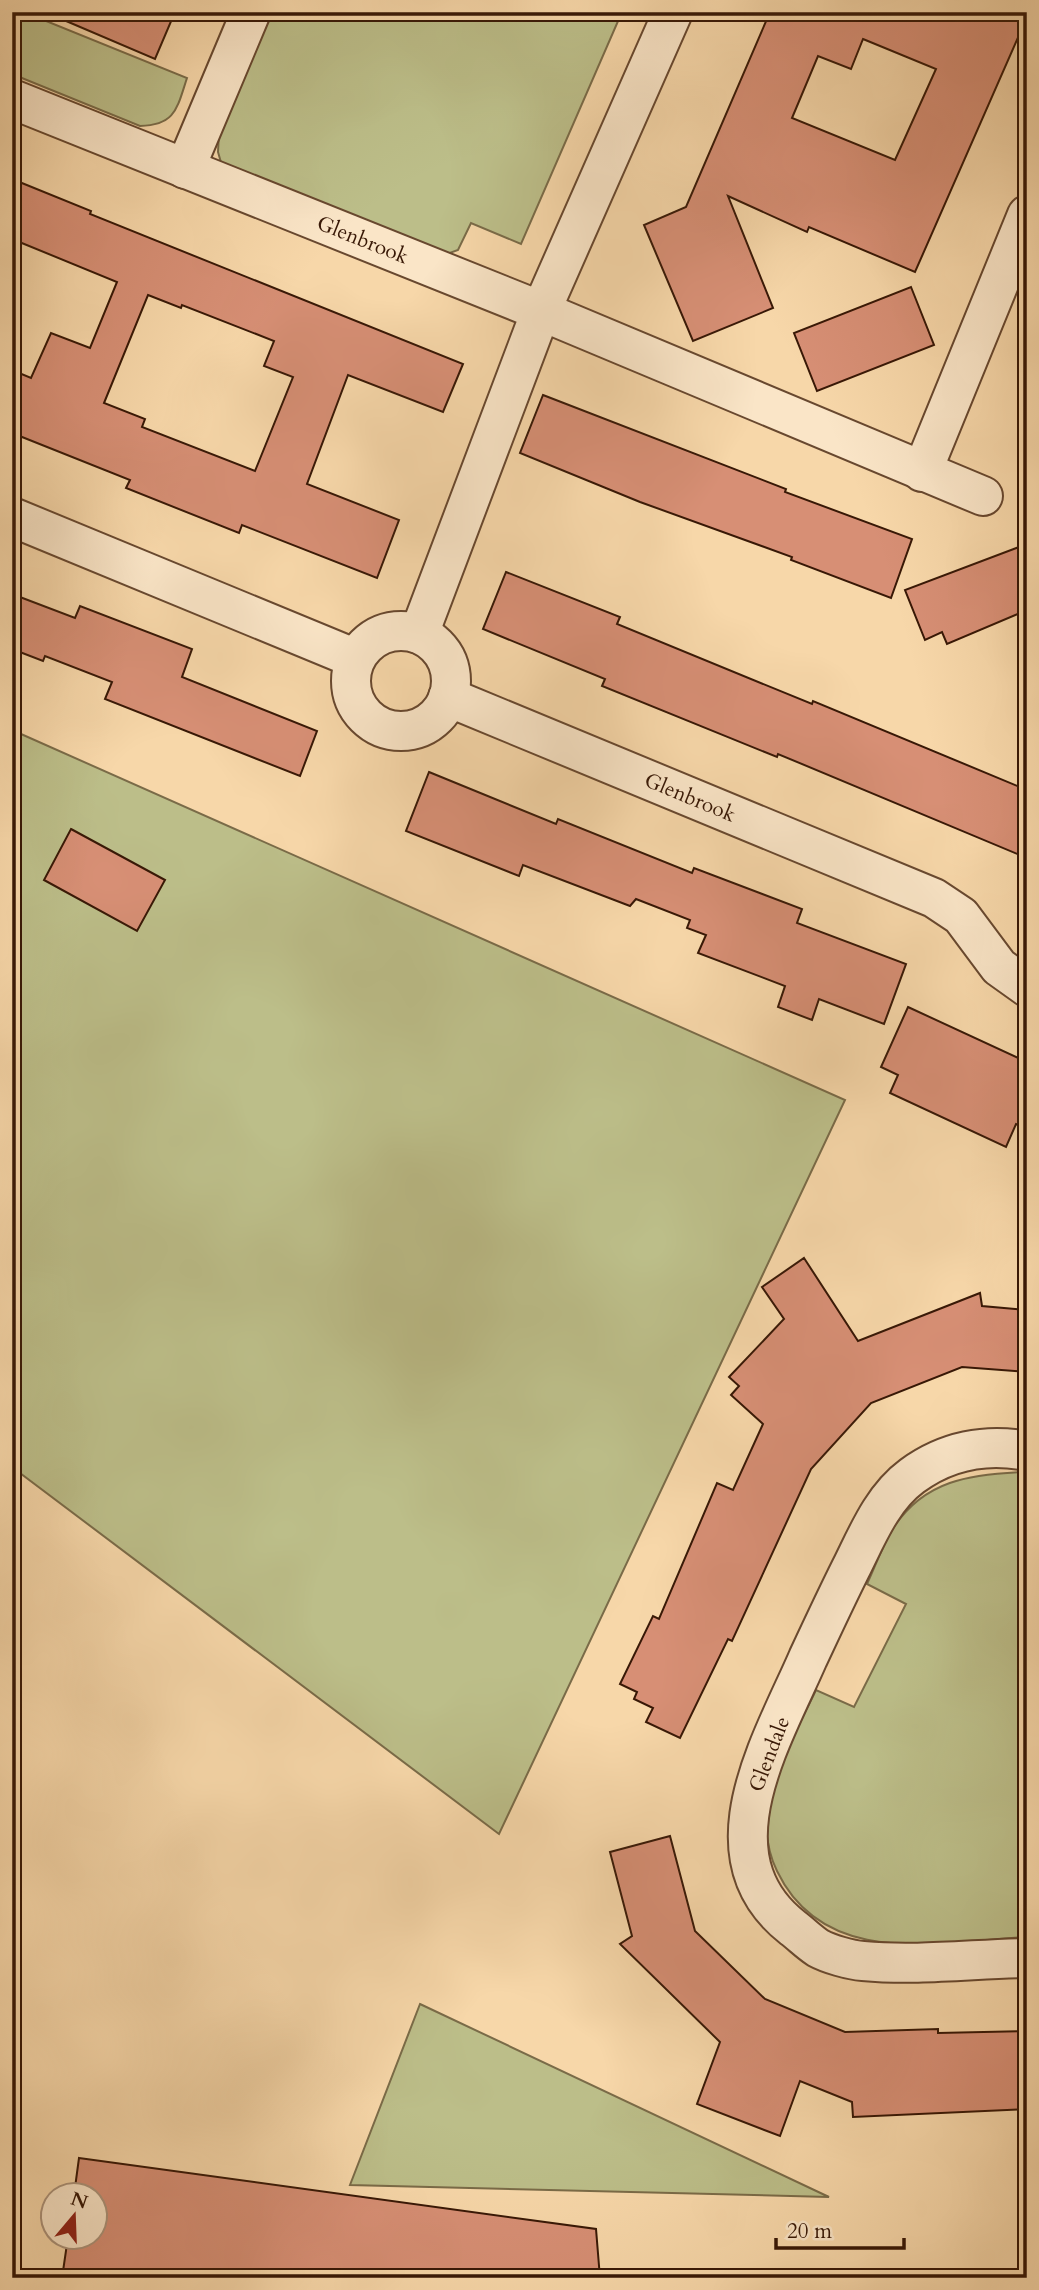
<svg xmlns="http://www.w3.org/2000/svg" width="1039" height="2290" font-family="Cardo,serif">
<rect width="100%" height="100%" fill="#f7d7a9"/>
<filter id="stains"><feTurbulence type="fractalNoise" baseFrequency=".00286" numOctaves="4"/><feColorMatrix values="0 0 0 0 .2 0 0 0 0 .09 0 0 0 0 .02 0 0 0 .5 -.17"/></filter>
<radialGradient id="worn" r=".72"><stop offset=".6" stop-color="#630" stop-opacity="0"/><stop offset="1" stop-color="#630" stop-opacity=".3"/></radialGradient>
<g fill="#bcbe89" stroke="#7a6b48" stroke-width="2">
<path d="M 12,12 L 24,12 L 187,78 C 177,108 176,125 140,126 L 12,74 Z"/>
<polygon points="270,12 622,12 521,244 471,223 458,250 447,254 222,166 218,152 219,133"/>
<polygon points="12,730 845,1100 499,1834 12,1467"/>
<path d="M 1024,1472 L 1027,1472 L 1027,1937 C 938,1942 824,1969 777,1871 C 765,1847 762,1808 771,1782 C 774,1772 780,1762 785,1753 C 795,1732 806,1711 816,1690 L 854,1707 L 906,1604 L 867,1584 C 875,1567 882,1547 892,1530 C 923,1480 971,1474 1024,1472 Z"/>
<polygon points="420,2004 829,2197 350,2185"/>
</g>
<g fill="#d78f75" stroke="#381806" stroke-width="2" fill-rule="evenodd">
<polygon points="45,12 175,12 155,59"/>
<path d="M 770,12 L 1027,12 L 1027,17 L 915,272 L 809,227 L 807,232 L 728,196 L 773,308 L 693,341 L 644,225 L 686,207 ZM 863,39 L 936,69 L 895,160 L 792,118 L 818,56 L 851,69 Z"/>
<path d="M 12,179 L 91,211 L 90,214 L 463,364 L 443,412 L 348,375 L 307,484 L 399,520 L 377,578 L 242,525 L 239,533 L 126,488 L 130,480 L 12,433 L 12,370 L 31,378 L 51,333 L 90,348 L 117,282 L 12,239 ZM 148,295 L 181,308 L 182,305 L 274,341 L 264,366 L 293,377 L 255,471 L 142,427 L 145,419 L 104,403 Z"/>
<polygon points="911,287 934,345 817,391 794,333"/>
<polygon points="543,395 786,489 785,492 912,539 891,598 791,560 792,557 640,502 520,453"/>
<polygon points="1027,544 1027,610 947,644 942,632 925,640 905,590"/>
<polygon points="506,572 620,617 617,624 812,704 813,701 1027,790 1027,858 778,754 777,757 602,686 605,679 483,629"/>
<polygon points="12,594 75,618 80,606 192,649 182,677 317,731 300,776 105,699 112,682 45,656 43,661 12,649"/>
<polygon points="429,772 556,824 558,819 692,873 694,868 802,909 797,923 906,964 884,1024 819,999 812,1020 778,1007 785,986 698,953 706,935 687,928 690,920 636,899 630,906 523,865 519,876 406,831"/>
<polygon points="71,829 165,880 137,931 44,880"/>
<polygon points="908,1007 1027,1062 1027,1129 1016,1124 1006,1147 890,1093 898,1075 881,1067"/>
<polygon points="804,1258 858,1341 980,1293 982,1306 1027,1310 1027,1372 962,1367 871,1403 811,1469 732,1641 728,1639 680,1738 646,1722 653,1708 634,1699 637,1692 620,1684 653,1616 659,1619 717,1483 733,1490 763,1424 731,1395 739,1386 729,1377 784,1319 762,1287"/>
<polygon points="670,1836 695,1931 765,1999 845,2032 938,2029 938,2033 1027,2031 1027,2109 853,2117 852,2102 800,2081 780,2136 697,2104 720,2042 620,1944 632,1936 610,1852"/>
<polygon points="79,2158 596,2229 600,2278 62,2278 68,2237 94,2237 94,2195 74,2195"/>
</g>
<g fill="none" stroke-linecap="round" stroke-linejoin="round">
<g stroke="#68482f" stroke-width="42">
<g id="street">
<path id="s1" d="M 12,99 L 541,311 L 983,496"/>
<polyline points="185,169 251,12"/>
<polyline points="922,472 1027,215"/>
<polyline points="12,517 354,658"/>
<circle cx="401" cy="681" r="50"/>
<polyline points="419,634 541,311 673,12"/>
<path id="s2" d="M 448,697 L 934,898 L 961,916 L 999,967 L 1027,987"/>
<path d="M 1027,1451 C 986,1443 946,1451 912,1476 C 882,1498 867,1536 851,1568 C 836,1598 822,1628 808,1658 C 772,1741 701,1856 793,1928 C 801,1934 809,1942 818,1948 C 829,1954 850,1960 863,1961 C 917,1966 973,1959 1027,1958"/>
</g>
</g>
<use href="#street" stroke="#fae5c7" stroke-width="38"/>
</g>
<g text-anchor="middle" stroke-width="6" stroke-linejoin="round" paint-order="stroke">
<g font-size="21" fill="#381806" stroke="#fae5c7">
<text dy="7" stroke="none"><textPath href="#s1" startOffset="378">Glenbrook</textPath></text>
<text dy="7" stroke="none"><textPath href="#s2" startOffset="262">Glenbrook</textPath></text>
<text transform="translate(769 1754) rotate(-69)" y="7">Glendale</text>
</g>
</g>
<rect width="1039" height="2290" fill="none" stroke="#f7d7a9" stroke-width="42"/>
<rect x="14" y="14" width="1011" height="2262" fill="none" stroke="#381806" stroke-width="3.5"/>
<rect x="21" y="21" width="997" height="2248" fill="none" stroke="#381806" stroke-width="2"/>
<g transform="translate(74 2216) rotate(19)"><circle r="33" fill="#fae5c7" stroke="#ac937a" stroke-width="2"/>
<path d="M0-5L12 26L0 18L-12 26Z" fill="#8f2418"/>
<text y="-10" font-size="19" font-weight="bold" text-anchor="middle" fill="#381806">N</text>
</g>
<path d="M776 2238v10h128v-10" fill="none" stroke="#381806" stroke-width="3.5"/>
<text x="787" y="2238" font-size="21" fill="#381806" stroke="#fae5c7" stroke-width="5" paint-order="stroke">20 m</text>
<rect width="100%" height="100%" filter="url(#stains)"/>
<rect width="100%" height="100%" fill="url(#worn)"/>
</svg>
